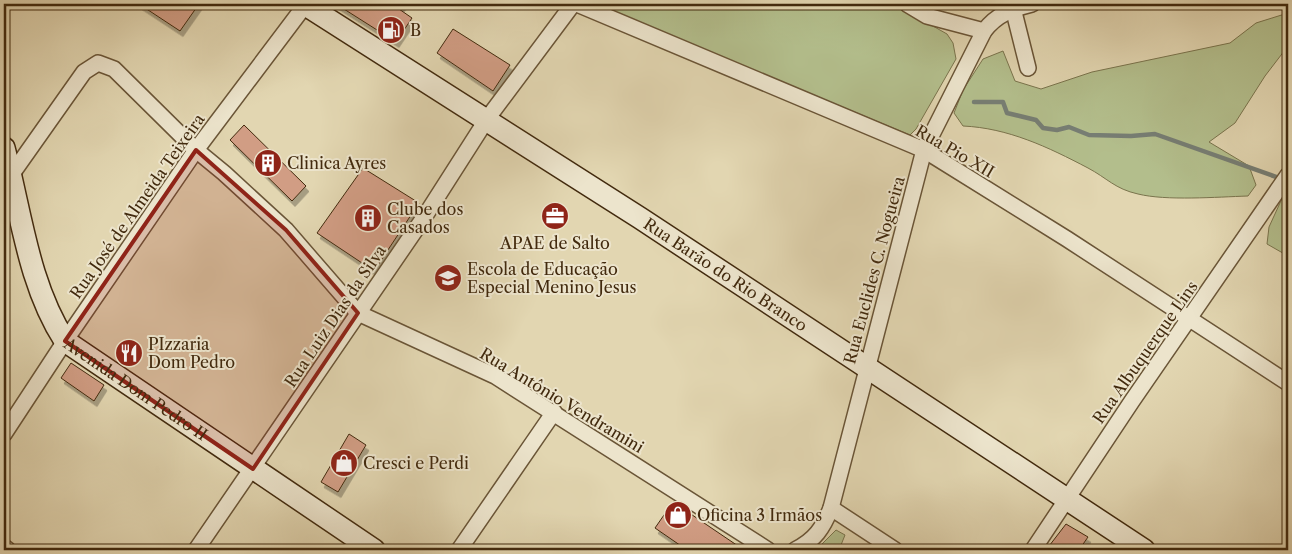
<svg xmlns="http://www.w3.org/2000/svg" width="1292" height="554" font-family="'Libre Caslon Text',serif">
<defs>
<filter id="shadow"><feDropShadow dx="3" dy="5.5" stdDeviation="0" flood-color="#0004"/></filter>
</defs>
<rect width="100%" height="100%" fill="#e2d6b1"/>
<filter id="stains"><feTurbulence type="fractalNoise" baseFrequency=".004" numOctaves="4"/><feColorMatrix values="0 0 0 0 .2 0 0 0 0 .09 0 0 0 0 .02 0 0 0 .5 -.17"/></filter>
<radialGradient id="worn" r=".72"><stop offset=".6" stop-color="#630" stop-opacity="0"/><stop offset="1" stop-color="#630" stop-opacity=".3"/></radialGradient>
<g fill="#b3be8c" stroke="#7a744d">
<polygon points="594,4 894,4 947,34 953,43 956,59 916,129 910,135"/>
<path d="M 1288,13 L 1288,46 L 1265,76 L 1235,123 L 1209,142 L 1249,166 L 1256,185 L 1248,196 C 1217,197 1166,201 1138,194 C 1115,189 1107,178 1088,168 C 1048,147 1008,128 963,126 L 954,113 L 963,90 L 983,59 L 1003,51 L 1015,81 L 1041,89 L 1092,72 L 1230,43 L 1256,23 Z"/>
<polygon points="1288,189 1288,256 1267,244 1269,227 1285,192"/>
<polygon points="836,530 845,535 839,550 816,550"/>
</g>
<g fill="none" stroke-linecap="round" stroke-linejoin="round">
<polyline stroke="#777e74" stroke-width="4.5" points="974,102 1003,102 1007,113 1036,120 1043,128 1057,130 1069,127 1089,135 1131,136 1155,134 1282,179"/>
</g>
<g fill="#d19d84" stroke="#422a0e" filter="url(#shadow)">
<polygon points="139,4 199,4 180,31"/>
<polygon points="336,4 403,4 399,9 412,18 396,42"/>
<polygon points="453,29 510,65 493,91 437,53"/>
<polygon points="244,125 306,186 292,201 230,140"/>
<polygon points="363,168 419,203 374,271 317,233"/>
<polygon points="71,363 104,385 94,401 61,378"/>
<polygon points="349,434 366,445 338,492 321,482"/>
<polygon points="673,502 744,550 687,550 655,528"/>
<polygon points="1066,524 1088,537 1079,550 1046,550"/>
</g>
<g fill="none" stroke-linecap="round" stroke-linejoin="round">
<g stroke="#6a5537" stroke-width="18">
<g id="minor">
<polyline points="577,4 924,150 1067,239 1288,383"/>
<polyline points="907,4 927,16 984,31"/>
<polyline points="1012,4 1028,68"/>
<polyline points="7,181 84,72 98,63 114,69 196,150 224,173 286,230 358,313 495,376 768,550"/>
<polyline points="4,434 65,341 196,150 306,4"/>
<polyline points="831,508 895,550"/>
<polyline points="4,547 8,550"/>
<polyline points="196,550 425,216 487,119 573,4"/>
<polyline points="459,550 554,412"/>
<path d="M 795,550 C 815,540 823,528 831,508 L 924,150 L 984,31 C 997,14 1012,9 1032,4"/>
<polyline points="1033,550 1132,401 1288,175"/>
</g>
</g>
<g stroke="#422a0e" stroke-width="24">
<g id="secondary">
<path id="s1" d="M 304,4 L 640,218 L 1144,550"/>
<path id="s2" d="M 4,148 C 21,212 28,284 65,341 L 374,550"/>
</g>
</g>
<use href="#minor" stroke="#ece4cc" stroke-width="15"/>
<use href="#secondary" stroke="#ece4cc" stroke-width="21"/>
</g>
<path fill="#8f2418" fill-opacity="0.2" stroke="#8f2418" stroke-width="4" stroke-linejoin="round" d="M 196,150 L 286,230 L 358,313 L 253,469 L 65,341 Z"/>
<defs>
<g id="fuel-disc" transform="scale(1.4375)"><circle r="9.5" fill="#8f2418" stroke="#ece4cc"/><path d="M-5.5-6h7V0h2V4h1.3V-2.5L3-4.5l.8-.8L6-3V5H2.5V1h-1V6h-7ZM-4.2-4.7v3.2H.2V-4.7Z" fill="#fff"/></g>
<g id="building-disc" transform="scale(1.4375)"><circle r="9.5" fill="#8f2418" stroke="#ece4cc"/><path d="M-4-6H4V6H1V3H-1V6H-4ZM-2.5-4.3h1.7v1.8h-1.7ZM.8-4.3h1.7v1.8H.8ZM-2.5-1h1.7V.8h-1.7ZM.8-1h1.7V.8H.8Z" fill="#fff"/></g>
<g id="office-disc" transform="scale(1.4375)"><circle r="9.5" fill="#8f2418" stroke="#ece4cc"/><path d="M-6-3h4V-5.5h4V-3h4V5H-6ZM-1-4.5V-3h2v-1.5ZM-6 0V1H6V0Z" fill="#fff"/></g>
<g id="school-disc" transform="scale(1.4375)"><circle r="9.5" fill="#8f2418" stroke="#ece4cc"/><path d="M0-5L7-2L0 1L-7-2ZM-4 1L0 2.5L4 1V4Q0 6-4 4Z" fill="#fff"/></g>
<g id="restaurant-disc" transform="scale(1.4375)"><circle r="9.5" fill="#8f2418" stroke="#ece4cc"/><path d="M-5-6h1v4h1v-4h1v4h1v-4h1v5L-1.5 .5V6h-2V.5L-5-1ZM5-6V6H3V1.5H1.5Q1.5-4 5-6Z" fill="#fff"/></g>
<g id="shop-disc" transform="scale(1.4375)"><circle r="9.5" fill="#8f2418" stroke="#ece4cc"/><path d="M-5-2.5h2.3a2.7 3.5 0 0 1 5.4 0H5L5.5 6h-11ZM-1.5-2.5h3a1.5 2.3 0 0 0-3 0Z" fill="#fff"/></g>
</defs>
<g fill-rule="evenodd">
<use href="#fuel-disc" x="391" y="30"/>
<use href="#building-disc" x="268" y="163"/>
<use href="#office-disc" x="555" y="216"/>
<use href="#building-disc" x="368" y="218"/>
<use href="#school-disc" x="448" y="278"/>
<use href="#restaurant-disc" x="129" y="353"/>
<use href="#shop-disc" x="344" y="463"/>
<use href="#shop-disc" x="678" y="515"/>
</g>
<g text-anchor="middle" stroke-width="4" stroke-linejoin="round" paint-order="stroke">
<g font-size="16" fill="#422a0e" stroke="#ece4cc" text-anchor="start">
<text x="410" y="36">B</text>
<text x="287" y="169">Clinica Ayres</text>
<text x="387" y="215">Clube dos<tspan x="387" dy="18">Casados</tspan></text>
<text x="555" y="249" text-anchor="middle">APAE de Salto</text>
<text x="467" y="275">Escola de Educação<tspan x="467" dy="18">Especial Menino Jesus</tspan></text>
<text x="148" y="350">PIzzaria<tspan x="148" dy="18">Dom Pedro</tspan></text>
<text x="363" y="469">Cresci e Perdi</text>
<text x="697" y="521">Oficina 3 Irmãos</text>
</g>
<g font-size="16" fill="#422a0e" stroke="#ece4cc">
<text transform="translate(955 151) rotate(30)" y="6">Rua Pio XII</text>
<text transform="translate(137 206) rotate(-55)" y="6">Rua José de Almeida Teixeira</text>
<text transform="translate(874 270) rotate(-75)" y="6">Rua Euclides C. Nogueira</text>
<text dy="6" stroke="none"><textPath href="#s1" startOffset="501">Rua Barão do Rio Branco</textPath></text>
<text transform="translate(335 316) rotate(-56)" y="6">Rua Luiz Dias da Silva</text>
<text transform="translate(1145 352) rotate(-55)" y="6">Rua Albuquerque Lins</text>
<text dy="6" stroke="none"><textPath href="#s2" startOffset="289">Avenida Dom Pedro II</textPath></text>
<text transform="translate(562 400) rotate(31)" y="6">Rua Antônio Vendramini</text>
</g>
</g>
<rect width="1292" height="554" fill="none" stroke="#e2d6b1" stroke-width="20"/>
<rect x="5" y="5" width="1282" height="544" fill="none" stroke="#422a0e" stroke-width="2.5"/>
<rect x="10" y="10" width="1272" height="534" fill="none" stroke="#422a0e"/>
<rect width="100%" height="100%" filter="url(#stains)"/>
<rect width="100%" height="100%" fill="url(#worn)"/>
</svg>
